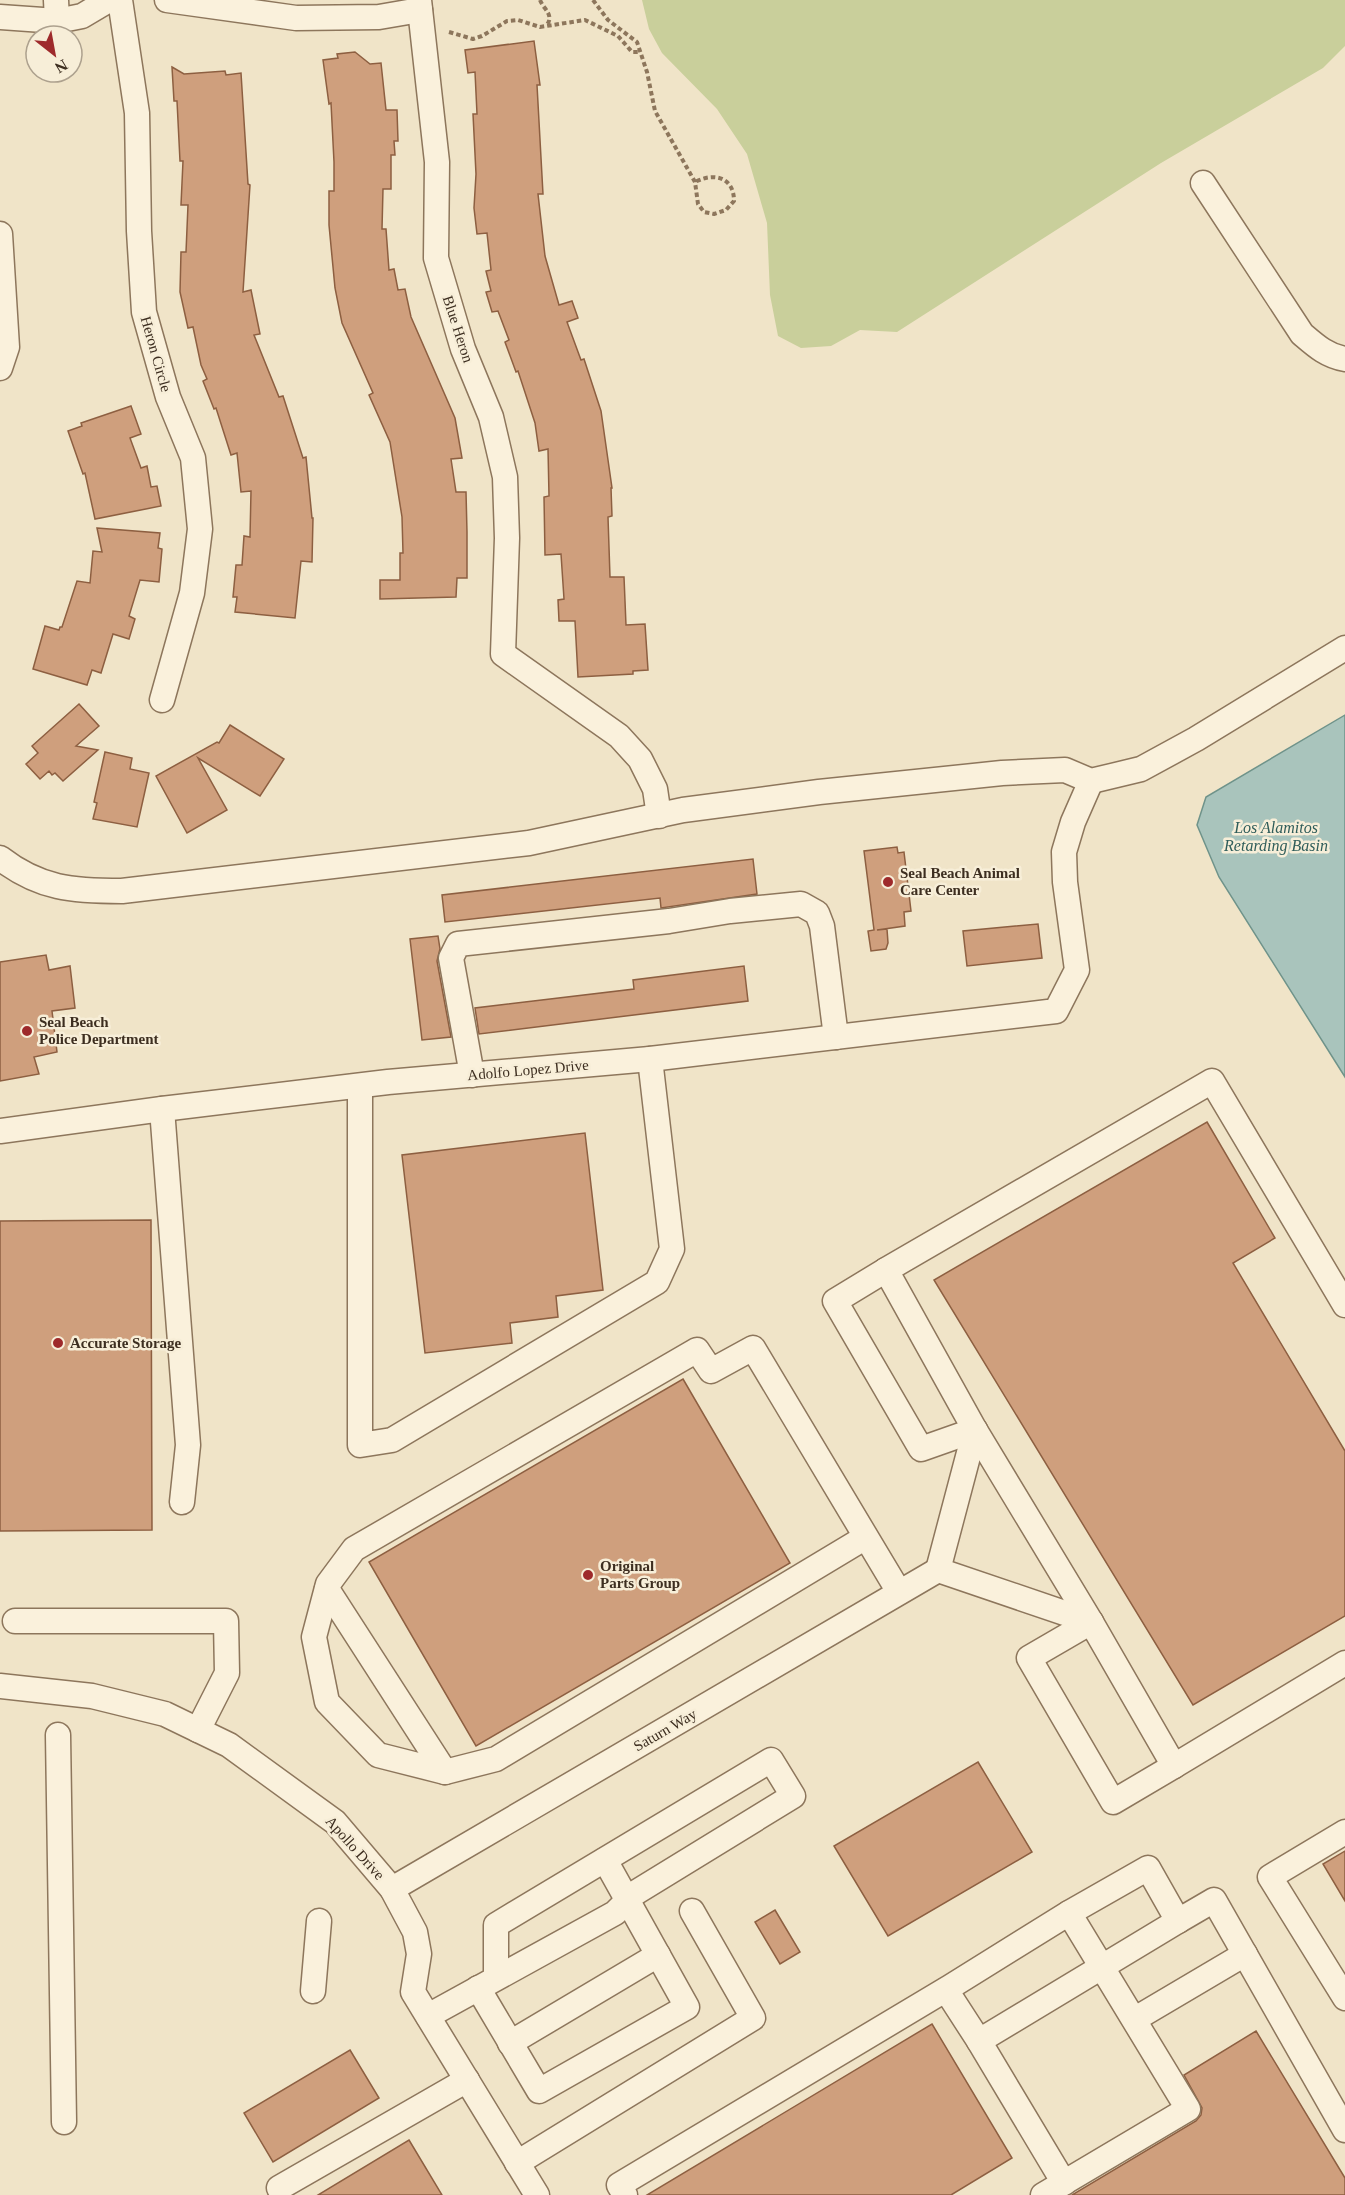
<svg xmlns="http://www.w3.org/2000/svg" width="1345" height="2195" font-family="'Times New Roman',serif">
<rect width="100%" height="100%" fill="#f0e4c8"/>
<polygon fill="#c9cf9b" points="642,0 1345,0 1345,46 1323,68 1161,163 897,332 860,330 831,346 801,348 778,336 770,295 767,223 747,154 717,109 662,53 649,29"/>
<polygon fill="#a9c4bc" stroke="#6f938a" stroke-width="1.5" points="1345,715 1345,1077 1219,877 1197,825 1206,797"/>
<g fill="#cf9f7d" stroke="#8d5f41" stroke-width="1.5">
<polygon points="534,41 540,85 537,85 543,194 538,194 545,256 559,305 572,301 578,318 567,322 581,360 584,359 601,411 612,488 611,488 612,516 608,517 610,577 624,577 626,625 645,624 648,670 633,671 633,674 578,677 575,621 559,621 558,600 564,599 561,554 545,555 544,497 549,496 548,449 539,451 535,423 518,371 516,372 505,342 509,340 498,311 492,312 486,292 491,291 486,271 491,270 487,233 477,234 474,208 476,174 473,114 477,114 475,72 468,73 465,50"/>
<polygon points="355,52 370,64 381,63 386,110 397,110 398,141 394,141 395,155 391,155 391,189 383,189 382,229 386,229 389,270 394,269 398,290 405,289 411,317 455,418 462,458 451,459 456,492 466,492 467,532 467,578 457,578 456,597 380,599 380,580 400,580 400,553 403,553 402,517 390,442 369,395 373,393 342,323 335,288 329,225 329,191 334,191 334,162 331,103 329,104 323,60 338,58 337,54"/>
<polygon points="172,67 184,74 225,71 226,75 241,73 248,184 250,185 243,292 251,290 260,334 254,335 279,397 283,396 303,458 306,457 312,518 313,518 312,562 301,561 295,618 235,612 237,597 233,597 236,565 242,565 244,536 250,537 251,491 241,492 237,453 231,455 216,408 214,409 203,381 207,379 201,365 193,327 188,328 180,292 181,252 186,252 188,205 181,205 183,161 180,161 177,101 174,101"/>
<polygon points="131,406 141,434 130,438 141,468 147,466 151,487 157,486 161,506 95,519 85,473 83,474 68,431 82,426 81,423"/>
<polygon points="97,528 160,533 158,548 162,549 159,582 140,580 129,616 135,619 129,639 113,634 101,673 92,670 87,685 33,669 45,626 59,630 60,627 62,627 77,581 90,583 93,551 102,552"/>
<polygon points="79,704 99,726 76,746 98,750 63,781 55,773 52,775 49,771 40,779 26,764 38,753 32,746"/>
<polygon points="230,725 284,759 260,796 198,758 227,810 187,833 156,776 217,742 219,743"/>
<polygon points="105,752 132,758 130,769 149,773 137,827 93,819 97,803 94,802"/>
<polygon points="897,847 898,853 904,852 911,911 904,912 905,926 877,930 887,929 888,943 886,949 871,951 868,931 874,930 864,851"/>
<polygon points="753,859 757,894 661,908 660,898 445,922 442,895"/>
<polygon points="1038,924 1042,958 967,966 963,931"/>
<polygon points="438,936 440,949 437,961 451,1037 422,1040 410,939"/>
<polygon points="46,955 49,970 70,966 75,1008 52,1011 57,1052 34,1057 39,1074 0,1081 0,962"/>
<polygon points="744,966 748,1001 479,1034 475,1008 634,989 633,980"/>
<polygon points="1207,1122 1275,1238 1233,1263 1345,1451 1345,1616 1193,1705 934,1280"/>
<polygon points="585,1133 603,1290 556,1296 558,1317 510,1323 512,1343 425,1353 402,1155"/>
<polygon points="151,1220 152,1530 0,1531 0,1221"/>
<polygon points="683,1379 790,1563 476,1746 369,1562"/>
<polygon points="978,1762 1032,1852 888,1936 834,1846"/>
<polygon points="1345,1851 1345,1901 1323,1864"/>
<polygon points="775,1910 800,1952 780,1964 755,1922"/>
<polygon points="932,2024 1012,2158 951,2195 647,2195"/>
<polygon points="1256,2031 1345,2178 1345,2195 1072,2195 1196,2121 1201,2115 1202,2108 1184,2075"/>
<polygon points="350,2050 379,2098 273,2162 244,2113"/>
<polygon points="409,2140 442,2195 318,2195"/>
</g>
<g fill="none" stroke-linecap="round" stroke-linejoin="round">
<g stroke="#8d765c" stroke-width="27">
<g id="minor">
<polyline points="56,0 57,21"/>
<polyline points="120,0 137,113 139,231 144,312 168,397 193,458 200,529 192,593 162,700"/>
<polyline points="167,0 296,18 379,17 420,10"/>
<polyline points="419,0 437,162 436,258 463,349 491,417 505,477 507,538 503,654 619,736 640,759 655,789 659,816"/>
<polyline points="0,17 57,21 82,16 109,0"/>
<path d="M 1203,183 L 1302,334 C 1316,346 1327,356 1345,359"/>
<polyline points="0,234 7,347 0,368"/>
<path d="M 0,858 C 40,889 73,891 122,891 L 529,843 L 683,810 L 819,792 L 1002,773 L 1065,770 L 1091,781 L 1141,769 L 1196,739 L 1345,648"/>
<polyline points="472,1075 451,958 458,944 669,921 730,911 801,904 817,913 822,926 836,1037"/>
<polyline points="360,1086 360,1445 392,1440 657,1282 672,1249 650,1059"/>
<polyline points="162,1109 188,1445 182,1502"/>
<polyline points="0,1131 162,1109 388,1082 650,1059 1056,1011 1077,970 1065,882 1064,852 1073,822 1091,781"/>
<polyline points="886,1270 835,1301 921,1449 975,1430"/>
<polyline points="1345,1305 1212,1081 886,1270 975,1430 1091,1622 1174,1766 1345,1663"/>
<polyline points="866,1537 496,1759 445,1772 378,1755 327,1702 314,1637 328,1584 354,1549 697,1350 711,1371 753,1348 899,1592"/>
<polyline points="938,1570 1091,1622"/>
<polyline points="938,1570 975,1430"/>
<polyline points="327,1589 445,1772"/>
<polyline points="15,1621 226,1621 227,1673 198,1730"/>
<polyline points="1091,1622 1029,1658 1113,1802 1174,1766"/>
<polyline points="0,1686 92,1696 165,1714 229,1745 335,1822 392,1889 415,1932 419,1954 413,1992 537,2195"/>
<polyline points="58,1735 64,2122"/>
<polyline points="1345,1832 1270,1877 1345,1998"/>
<polyline points="392,1889 938,1570"/>
<polyline points="478,1988 539,2091 687,2007 605,1860"/>
<polyline points="946,1990 979,2041"/>
<polyline points="313,1991 319,1921"/>
<polyline points="428,2016 615,1913 635,1893 793,1796 771,1760 496,1925 496,1978"/>
<polyline points="1135,2019 1245,1954"/>
<polyline points="510,2043 658,1955"/>
<polyline points="517,2163 753,2018 692,1911"/>
<polyline points="1064,2183 979,2041 1178,1921"/>
<polyline points="279,2188 467,2080"/>
<polyline points="625,2195 619,2185 950,1987 1069,1913"/>
<polyline points="1043,2195 1188,2109 1069,1913 1148,1868 1178,1921 1214,1900 1345,2130"/>
</g>
</g>
<g stroke="#8d765c" stroke-width="4" stroke-dasharray="4.5 3" stroke-linecap="butt">
<path d="M 540,0 C 544,10 555,15 546,26"/>
<path d="M 593,0 L 608,20 L 637,42 L 647,72 L 655,111 L 695,182 L 698,204 L 704,212 L 714,214 L 726,210 L 734,201 C 734,177 714,172 695,182"/>
<polyline points="449,32 473,39 482,36 507,21 518,20 540,27 585,20 618,36 632,52 640,52"/>
</g>
<use href="#minor" stroke="#faf1dc" stroke-width="24"/>
</g>
<g fill="#9e2a2b" stroke="#f7eed8" stroke-width="2">
<circle cx="888" cy="882" r="6"/>
<circle cx="27" cy="1031" r="6"/>
<circle cx="58" cy="1343" r="6"/>
<circle cx="588" cy="1575" r="6"/>
</g>
<g text-anchor="middle" stroke-width="5" stroke-linejoin="round" paint-order="stroke">
<g font-size="15" fill="#3d2e20" stroke="#f7eed8">
<text transform="translate(458 329) rotate(72)" y="5">Blue Heron</text>
<text transform="translate(156 354) rotate(74)" y="5">Heron Circle</text>
<text transform="translate(528 1070) rotate(-5)" y="5">Adolfo Lopez Drive</text>
<text transform="translate(665 1730) rotate(-30)" y="5">Saturn Way</text>
<text transform="translate(355 1848) rotate(48)" y="5">Apollo Drive</text>
</g>
<g font-size="15" font-weight="bold" fill="#3d2e20" stroke="#f7eed8" text-anchor="start">
<text x="900" y="878">Seal Beach Animal<tspan x="900" dy="17">Care Center</tspan></text>
<text x="39" y="1027">Seal Beach<tspan x="39" dy="17">Police Department</tspan></text>
<text x="70" y="1348">Accurate Storage</text>
<text x="600" y="1571">Original<tspan x="600" dy="17">Parts Group</tspan></text>
</g>
<g font-size="16" font-style="italic" fill="#2f5d5a" stroke="#f7eed8">
<text x="1276" y="833">Los Alamitos<tspan x="1276" dy="18">Retarding Basin</tspan></text>
</g>
</g>
<g transform="translate(54 54) rotate(149)"><circle r="28" fill="#f7eed8" stroke="#ada18e" stroke-width="1.5"/>
<path d="M0-4.5L10 22L0 15L-10 22Z" fill="#9e2a2b"/>
<text y="-9" font-size="16" font-weight="bold" text-anchor="middle" fill="#3d2e20">N</text>
</g>
</svg>
